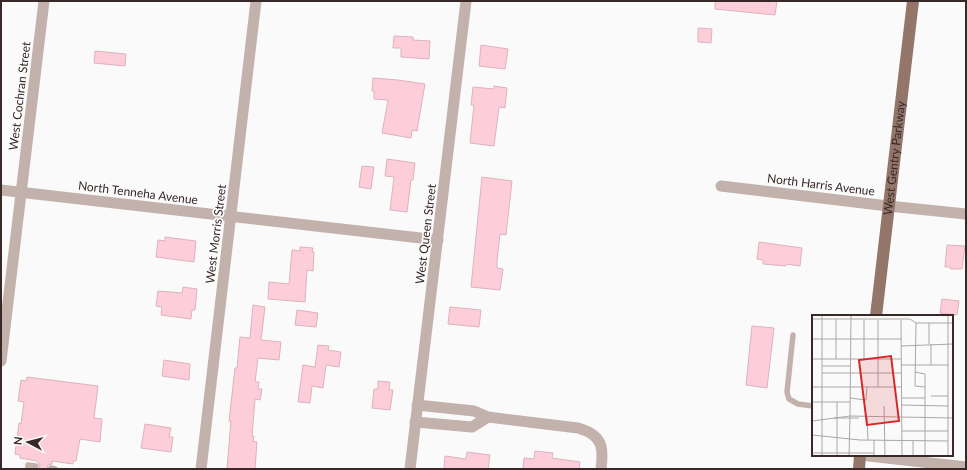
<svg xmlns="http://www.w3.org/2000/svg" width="967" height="470" font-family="Lato,sans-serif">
<rect width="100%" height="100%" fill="#fafafa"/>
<g fill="#fdced9" stroke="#dbb3bd">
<polygon points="715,1 777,1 775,15 715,9"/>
<polygon points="698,28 712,29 711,43 698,42"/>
<polygon points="394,36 413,37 413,40 430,41 429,59 401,57 401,48 393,48"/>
<polygon points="481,45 508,49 505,69 479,66"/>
<polygon points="95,51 126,54 125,66 94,63"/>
<polygon points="373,78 398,80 425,84 417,131 412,130 411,138 382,133 388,100 374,99 374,91 372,91"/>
<polygon points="494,86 507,88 505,108 499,107 494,146 470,143 474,105 471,105 473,87 494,89"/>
<polygon points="387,159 415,163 413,180 411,180 407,212 390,210 394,177 385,176"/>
<polygon points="362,166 374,167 371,189 359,187"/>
<polygon points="482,177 512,181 506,235 500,234 497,261 497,268 503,269 500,290 471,287"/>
<polygon points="165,237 196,241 194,262 156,257 158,240 165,241"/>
<polygon points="759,242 802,248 800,266 786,264 786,266 763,264 763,260 757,259"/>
<polygon points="947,245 965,246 962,269 950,269 950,267 945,267"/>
<polygon points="300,247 313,248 312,252 314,252 313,271 307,270 305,302 268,299 269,282 289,284 292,250 300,251"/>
<polygon points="183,287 197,289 195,310 192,310 191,319 161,315 162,307 156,306 158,291 182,293"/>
<polygon points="942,299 959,301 957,315 940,313"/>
<polygon points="253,305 265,307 261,340 281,342 279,360 258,358 255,382 259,382 258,389 262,389 260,400 255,399 252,436 254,436 253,441 257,442 255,469 227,469 231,421 229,421 235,368 237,368 240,337 250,338"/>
<polygon points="450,307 481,310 479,327 448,324"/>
<polygon points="297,310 318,313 316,327 295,325"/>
<polygon points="752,326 774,328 767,388 746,385"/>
<polygon points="318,345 329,346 328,350 341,352 339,367 326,365 323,388 312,386 310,403 298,402 303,365 315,367"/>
<polygon points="164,360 190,364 189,380 162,376"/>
<polygon points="27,377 98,386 94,418 102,419 100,442 80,439 76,461 73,461 73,464 52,461 52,464 48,465 47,469 39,469 40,465 37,461 20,458 20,455 15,454 19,423 21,424 24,402 18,401 21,380 26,381"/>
<polygon points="378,381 390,382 389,390 393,390 390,410 372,408 374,389 378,389"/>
<polygon points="145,424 171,428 169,437 173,437 171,452 141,448"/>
<polygon points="535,451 553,453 552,458 580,462 579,469 523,469 524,458 534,459"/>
<polygon points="467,452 490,455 488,469 444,469 445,456 466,459"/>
</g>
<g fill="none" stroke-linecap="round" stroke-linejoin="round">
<g stroke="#c3b2ac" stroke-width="5.5">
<polyline points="793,335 787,392 789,399 798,404 813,406"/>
<polyline points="51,468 55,469"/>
<polyline points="28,469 28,465 36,466"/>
</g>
<g stroke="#c3b2ac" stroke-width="11">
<polyline points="721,186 888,206 966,214"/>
<polyline points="1,190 438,240"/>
<polyline points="1,361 44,1"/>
<path d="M 417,405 L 474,411 L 488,417 L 578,428 C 602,435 604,446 601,469"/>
<polyline points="415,422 472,427 488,417"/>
<polyline points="860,455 966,467"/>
<polyline points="201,469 256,1"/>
<polyline points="410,469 466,1"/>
</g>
<g stroke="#93756a" stroke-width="12">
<path id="s1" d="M 876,316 L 913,1"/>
<polyline points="859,469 860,455"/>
</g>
</g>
<g text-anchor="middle" stroke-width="3.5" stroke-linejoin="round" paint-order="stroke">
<g font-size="12" fill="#382928" stroke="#fafafa">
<text transform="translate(20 96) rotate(-83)" y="4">West Cochran Street</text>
<text dy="4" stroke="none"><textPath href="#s1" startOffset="159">West Gentry Parkway</textPath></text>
<text transform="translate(821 185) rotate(7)" y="4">North Harris Avenue</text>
<text transform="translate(138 193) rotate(7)" y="4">North Tenneha Avenue</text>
<text transform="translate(216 234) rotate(-83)" y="4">West Morris Street</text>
<text transform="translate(426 234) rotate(-83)" y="4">West Queen Street</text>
</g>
</g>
<g transform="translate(812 315)">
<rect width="141" height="141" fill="#fafafa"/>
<path fill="none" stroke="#aca6a6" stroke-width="1" d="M 136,0 L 136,141M 0,4 L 98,4 L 104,8 L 141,8M 66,5 L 66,72M 89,5 L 90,141M 104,8 L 103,71 L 113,72M 0,24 L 89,24M 117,29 L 117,8M 119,29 L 119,50M 89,31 L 141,29M 0,44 L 89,44M 24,44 L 24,4M 52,44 L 52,5M 89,50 L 136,50M 10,51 L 38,51M 103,57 L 113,59 L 113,141M 10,58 L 89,58M 0,72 L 89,72M 119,81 L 136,81M 38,83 L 54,85 L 55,72M 90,83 L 113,83M 0,87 L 38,87M 89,90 L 136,91M 72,91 L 73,141M 38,101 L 39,0M 55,102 L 56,125M 22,103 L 47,103M 0,106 L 38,101 L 141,103M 90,116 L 136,116M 0,120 L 48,125 L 136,126M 0,138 L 62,138M 10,141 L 10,0M 25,141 L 25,87M 37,141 L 38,101M 62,141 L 62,125M 101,141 L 101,126"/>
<path fill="#d62828" fill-opacity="0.15" stroke="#d62828" stroke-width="2" d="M 79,41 L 87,106 L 55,110 L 47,45 Z"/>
<rect width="141" height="141" fill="none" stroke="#382928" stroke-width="2"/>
</g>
<rect width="967" height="470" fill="none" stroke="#382928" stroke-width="4"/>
<g transform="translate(28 442) rotate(277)" stroke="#fafafa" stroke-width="3" paint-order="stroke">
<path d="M0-3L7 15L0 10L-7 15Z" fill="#382928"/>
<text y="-6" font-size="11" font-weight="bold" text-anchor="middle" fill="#382928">N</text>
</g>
</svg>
